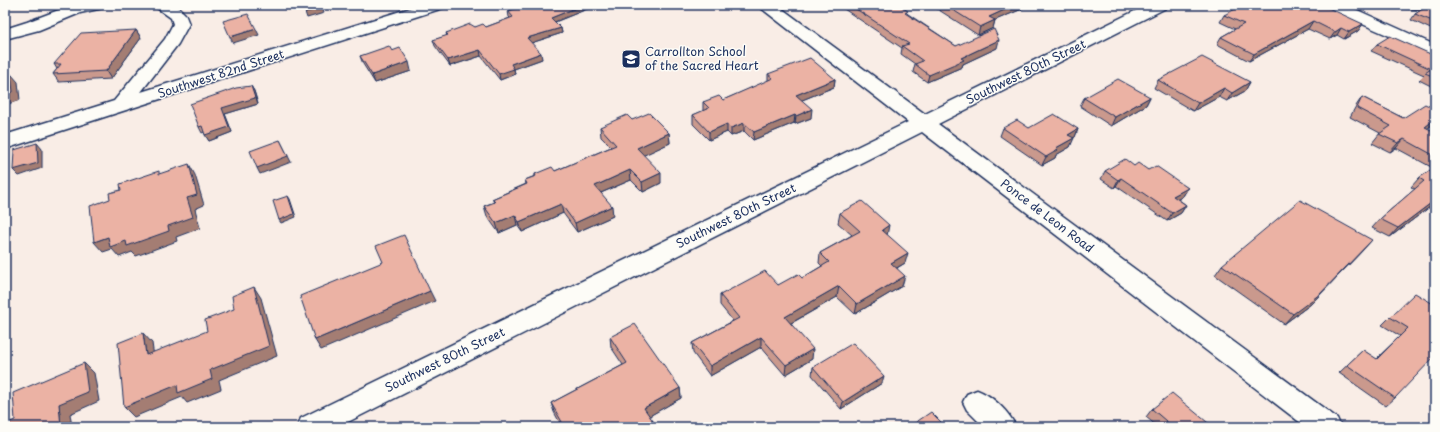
<svg xmlns="http://www.w3.org/2000/svg" width="1440" height="432" font-family="'Playpen Sans',sans-serif">
<rect width="100%" height="100%" fill="#f9ede6"/>
<filter id="ink" filterUnits="userSpaceOnUse"><feTurbulence type="fractalNoise" baseFrequency=".025" numOctaves="2"/><feDisplacementMap in="SourceGraphic" scale="8" xChannelSelector="R" yChannelSelector="G"/><feConvolveMatrix kernelMatrix="1 2 1 2 8 2 1 2 1" color-interpolation-filters="sRGB"/></filter>
<g filter="url(#ink)">
<g fill="none" stroke-linecap="round" stroke-linejoin="round">
<g stroke="#1b2f5e" stroke-width="3">
<g id="minor">
<polygon points="72,5 105,5 103,8 80,13 39,30 5,39 5,29 27,22"/>
<polygon points="155,5 176,5 185,14 189,24 178,44 141,92 420,5 445,5 443,8 5,149 5,135 114,101 165,39 173,24 171,18 157,8"/>
<polygon points="759,5 777,5 925,114 1147,5 1168,5 1166,8 938,124 1337,418 1341,427 1306,427 922,132 338,427 297,427 301,418 908,122 761,8"/>
<polygon points="1324,5 1346,5 1435,45 1435,56 1326,8"/>
<path d="M 977,390 C 993,396 1009,412 1016,427 L 984,427 L 967,410 L 963,402 L 967,394 Z"/>
</g>
</g>
<use href="#minor" fill="#fdfcf7" fill-rule="evenodd"/>
</g>
<g fill="#ca998d" stroke="#1b2f5e">
<polygon points="528,5 597,5 555,22 561,28 562,33 531,43 542,59 514,69 515,74 500,80 481,56 450,66 435,46 433,40 447,36 446,33 475,27 486,27 510,18 509,17 508,11"/>
<polygon points="838,5 898,5 908,14 956,46 997,48 963,64 962,67 927,82 913,72 915,64 901,54 902,48"/>
<polygon points="931,5 1023,5 1022,9 995,20 993,28 978,35"/>
<polygon points="1366,5 1435,5 1435,31 1411,20 1415,14 1422,10 1368,6"/>
<polygon points="1224,15 1363,24 1358,31 1344,39 1337,35 1330,39 1308,29 1249,61 1217,44 1221,37 1235,29 1220,22"/>
<polygon points="136,30 141,38 111,79 59,82 53,74 57,69 54,64"/>
<polygon points="1377,44 1435,56 1435,88 1419,80 1424,75 1371,51"/>
<polygon points="392,51 411,71 375,83 363,64 360,56"/>
<polygon points="768,74 835,79 834,87 802,100 811,118 795,124 794,123 753,140 744,131 731,136 727,132 709,140 693,124 693,115 703,111 703,102 723,100 768,81"/>
<polygon points="1158,80 1250,82 1245,91 1227,101 1219,97 1193,111 1154,88"/>
<polygon points="251,86 254,91 258,104 225,114 232,132 209,141 204,132 202,133 199,127"/>
<polygon points="1150,97 1146,105 1111,126 1080,106 1084,98"/>
<polygon points="1362,97 1403,118 1435,132 1435,203 1390,237 1372,228 1380,219 1415,189 1411,187 1419,178 1433,168 1396,148 1390,152 1372,143 1380,133 1350,117 1356,106"/>
<polygon points="632,120 669,133 670,143 643,155 661,183 643,192 631,180 601,193 613,216 577,232 563,213 522,232 517,225 499,233 487,216 484,206 494,202 492,199 526,184 525,180 535,176 535,174 555,171 611,147 601,137 600,127"/>
<polygon points="1003,128 1029,128 1078,129 1075,137 1073,138 1070,147 1056,155 1055,158 1042,165 1000,136"/>
<polygon points="1134,166 1148,170 1188,188 1183,196 1178,199 1186,205 1181,213 1167,221 1116,186 1114,188 1101,179 1105,171"/>
<polygon points="840,213 887,235 905,263 897,268 902,286 855,314 837,297 790,324 812,359 785,375 761,347 710,376 693,353 692,343 733,321 720,305 720,295 778,285 802,278 822,266 819,263 820,253 852,235 838,223"/>
<polygon points="1363,250 1311,304 1284,324 1215,275 1222,265"/>
<polygon points="1390,317 1433,322 1395,398 1386,406 1339,373 1363,350 1376,359 1400,336 1382,325"/>
<polygon points="610,337 680,388 681,398 649,416 653,421 654,427 562,427 554,412 551,403 623,365 611,347"/>
<polygon points="813,367 882,383 841,409 812,375"/>
<polygon points="1152,409 1213,427 1158,427 1146,417"/>
</g>
<g fill="#a47d73" stroke="#1b2f5e">
<polygon points="583,5 597,5 552,23 551,18"/>
<polygon points="1015,5 1023,5 1022,9 986,24 989,17"/>
<polygon points="322,8 324,13 307,18 305,12"/>
<polygon points="995,20 993,28 978,35 980,27"/>
<polygon points="1313,21 1308,29 1249,61 1254,54"/>
<polygon points="1363,24 1358,31 1344,39 1349,32"/>
<polygon points="561,28 562,33 528,44 527,38"/>
<polygon points="1341,28 1337,35 1330,39 1335,32"/>
<polygon points="256,29 259,35 233,43 230,37"/>
<polygon points="136,30 141,38 111,79 106,71"/>
<polygon points="999,40 997,48 963,64 962,67 927,82 929,75 961,58"/>
<polygon points="480,50 481,56 450,66 448,60"/>
<polygon points="541,53 542,59 514,69 515,74 500,80 499,74 511,64"/>
<polygon points="409,62 411,71 375,83 372,75"/>
<polygon points="11,74 18,82 20,100 5,105 5,94"/>
<polygon points="835,79 834,87 795,103 796,95"/>
<polygon points="1250,82 1245,91 1227,101 1232,93"/>
<polygon points="251,86 254,91 258,104 225,114 232,132 209,141 205,135 222,108"/>
<polygon points="1224,88 1219,97 1193,111 1198,103"/>
<polygon points="1150,97 1146,105 1111,126 1115,117"/>
<polygon points="812,109 811,118 795,124 796,116"/>
<polygon points="795,115 794,123 753,140 754,132"/>
<polygon points="1435,119 1435,123 1417,136 1425,127"/>
<polygon points="744,123 744,131 731,136 731,128"/>
<polygon points="727,124 727,132 709,140 709,132"/>
<polygon points="1078,129 1075,137 1065,143 1068,135"/>
<polygon points="669,133 670,143 638,158 637,148"/>
<polygon points="1074,138 1070,147 1056,155 1055,158 1042,165 1046,157 1056,148"/>
<polygon points="1404,139 1396,148 1390,152 1398,143"/>
<polygon points="280,140 291,162 260,174 257,168"/>
<polygon points="37,143 42,149 42,168 19,176 13,170"/>
<polygon points="189,164 195,175 204,205 195,209 200,228 176,237 177,241 136,256 132,252 119,257 112,249 103,252 94,242 108,237 168,226 187,198"/>
<polygon points="630,170 631,180 596,195 595,186"/>
<polygon points="661,173 661,183 643,192 642,182"/>
<polygon points="1121,178 1116,186 1114,188 1118,180"/>
<polygon points="1188,188 1183,196 1169,205 1173,196"/>
<polygon points="288,196 290,199 296,217 281,223 279,220"/>
<polygon points="1435,200 1435,203 1390,237 1398,228"/>
<polygon points="561,204 563,213 522,232 519,222"/>
<polygon points="1186,205 1181,213 1167,221 1172,213"/>
<polygon points="612,206 613,216 577,232 575,223"/>
<polygon points="515,215 517,225 499,233 496,223"/>
<polygon points="889,225 887,236 882,230"/>
<polygon points="1372,240 1363,250 1311,304 1284,324 1293,314"/>
<polygon points="908,253 905,263 888,273 891,263"/>
<polygon points="905,276 902,286 855,314 857,304"/>
<polygon points="839,286 837,297 784,327 785,317"/>
<polygon points="254,287 261,298 277,356 219,380 221,389 187,403 182,397 134,417 124,407 210,370"/>
<polygon points="430,291 435,301 321,350 315,340"/>
<polygon points="143,333 152,343 155,364 146,355"/>
<polygon points="761,337 761,347 710,376 710,366"/>
<polygon points="813,349 812,359 785,375 786,365"/>
<polygon points="84,363 94,373 99,401 70,414 72,427 61,427 59,404"/>
<polygon points="884,376 882,383 841,409 843,402"/>
<polygon points="680,388 681,398 646,418 644,408"/>
<polygon points="653,421 654,427 642,427"/>
</g>
<g fill="#ebb2a4" stroke="#1b2f5e">
<polygon points="301,5 321,5 322,8 305,12"/>
<polygon points="529,5 583,5 551,18 561,28 527,38 541,53 511,64 514,69 499,74 480,50 448,60 433,40 448,35 446,33 470,24 475,27 483,24 486,27 513,17 508,11"/>
<polygon points="850,5 898,5 908,11 905,13 956,46 994,29 999,40 961,58 964,60 929,75 915,64 923,61 902,46 909,44"/>
<polygon points="945,5 1015,5 989,17 995,20 980,27"/>
<polygon points="1243,5 1322,5 1363,24 1349,32 1341,28 1335,32 1313,21 1254,54 1221,37 1244,24 1224,15"/>
<polygon points="1429,5 1435,5 1435,22 1415,14"/>
<polygon points="248,14 256,29 230,37 223,21"/>
<polygon points="136,30 106,71 53,74 61,64 54,64 81,33"/>
<polygon points="1390,36 1435,56 1435,77 1425,73 1431,69 1377,44"/>
<polygon points="389,46 392,51 400,48 409,62 372,75 360,56"/>
<polygon points="1202,57 1250,82 1232,93 1224,88 1198,103 1158,80"/>
<polygon points="810,58 835,79 796,95 812,109 796,116 795,115 754,132 744,123 731,128 727,124 709,132 693,115 709,108 703,102 719,96 723,100 773,78 768,74"/>
<polygon points="11,74 13,92 5,94 5,76"/>
<polygon points="1118,79 1150,97 1115,117 1084,98"/>
<polygon points="251,86 255,98 222,108 229,127 205,135 202,126 199,127 190,104 236,88"/>
<polygon points="1362,97 1403,118 1425,104 1435,109 1435,119 1425,127 1435,132 1435,156 1404,139 1398,143 1379,134 1391,126 1357,108"/>
<polygon points="649,113 669,133 637,148 661,173 642,182 630,170 595,186 612,206 575,223 561,204 519,222 515,215 496,223 484,206 495,202 492,199 527,184 525,180 536,176 535,174 552,167 555,171 616,145 600,127 627,115 632,120"/>
<polygon points="1054,114 1078,129 1068,135 1074,138 1056,148 1058,150 1046,157 1003,128 1017,120 1029,128"/>
<polygon points="280,140 288,156 257,168 250,151"/>
<polygon points="37,143 38,163 13,170 14,150"/>
<polygon points="1125,159 1134,166 1138,163 1148,170 1156,166 1188,188 1173,196 1186,205 1172,213 1121,178 1118,180 1105,171"/>
<polygon points="189,164 197,195 187,198 193,217 168,226 169,231 127,246 126,241 110,247 108,237 94,242 90,206 110,199 109,193 121,190 120,184 159,171 159,174"/>
<polygon points="1435,167 1435,200 1398,228 1380,219 1424,181 1419,178"/>
<polygon points="288,196 294,214 279,220 273,201"/>
<polygon points="1300,200 1372,240 1320,294 1293,314 1222,265"/>
<polygon points="862,201 889,225 882,230 908,253 891,263 905,276 857,304 839,286 785,317 813,349 786,365 761,337 710,366 692,343 739,318 720,295 765,271 778,285 798,274 802,278 829,262 820,253 860,231 840,213"/>
<polygon points="404,235 430,291 315,340 300,296 383,262 376,246"/>
<polygon points="254,287 269,346 210,370 212,379 178,393 177,385 124,407 118,343 143,333 146,355 207,331 205,320 234,309 232,296"/>
<polygon points="1415,293 1435,305 1435,320 1433,322 1435,323 1435,356 1395,398 1347,365 1363,350 1377,359 1408,328 1390,317"/>
<polygon points="635,324 680,388 644,408 653,421 642,427 565,427 551,403 627,363 610,337"/>
<polygon points="853,343 884,376 843,402 813,367"/>
<polygon points="84,363 88,392 59,404 61,427 5,427 5,424 15,420 13,393"/>
<polygon points="1172,393 1213,427 1173,427 1152,409"/>
<polygon points="931,412 946,427 909,427"/>
</g>
</g>
<defs>
<g id="school-square" transform="scale(1)"><rect x="-9" y="-9" width="18" height="18" rx="4" fill="#1b2f5e" stroke="#fdfcf7"/><path d="M0-5L7-2L0 1L-7-2ZM-4 1L0 2.5L4 1V4Q0 6-4 4Z" fill="#fff"/></g>
</defs>
<g fill-rule="evenodd">
<use href="#school-square" x="631" y="59"/>
</g>
<g text-anchor="middle" stroke-width="3" stroke-linejoin="round" paint-order="stroke">
<g font-size="12" fill="#1b2f5e" stroke="#fdfcf7" text-anchor="start">
<text x="645" y="56">Carrollton School<tspan x="645" dy="14">of the Sacred Heart</tspan></text>
</g>
<g font-size="12" fill="#1b2f5e" stroke="#fdfcf7">
<text transform="translate(1026 72) rotate(-26)" y="4">Southwest 80th Street</text>
<text transform="translate(221 74) rotate(-18)" y="4">Southwest 82nd Street</text>
<text transform="translate(736 216) rotate(-26)" y="4">Southwest 80th Street</text>
<text transform="translate(1047 216) rotate(37)" y="4">Ponce de Leon Road</text>
<text transform="translate(445 360) rotate(-26)" y="4">Southwest 80th Street</text>
</g>
</g>
<rect width="1440" height="432" fill="none" stroke="#fdfcf7" stroke-width="20"/>
<rect x="10" y="10" width="1420" height="412" fill="none" stroke="#1b2f5e" stroke-width="1.5" filter="url(#ink)"/>
</svg>
